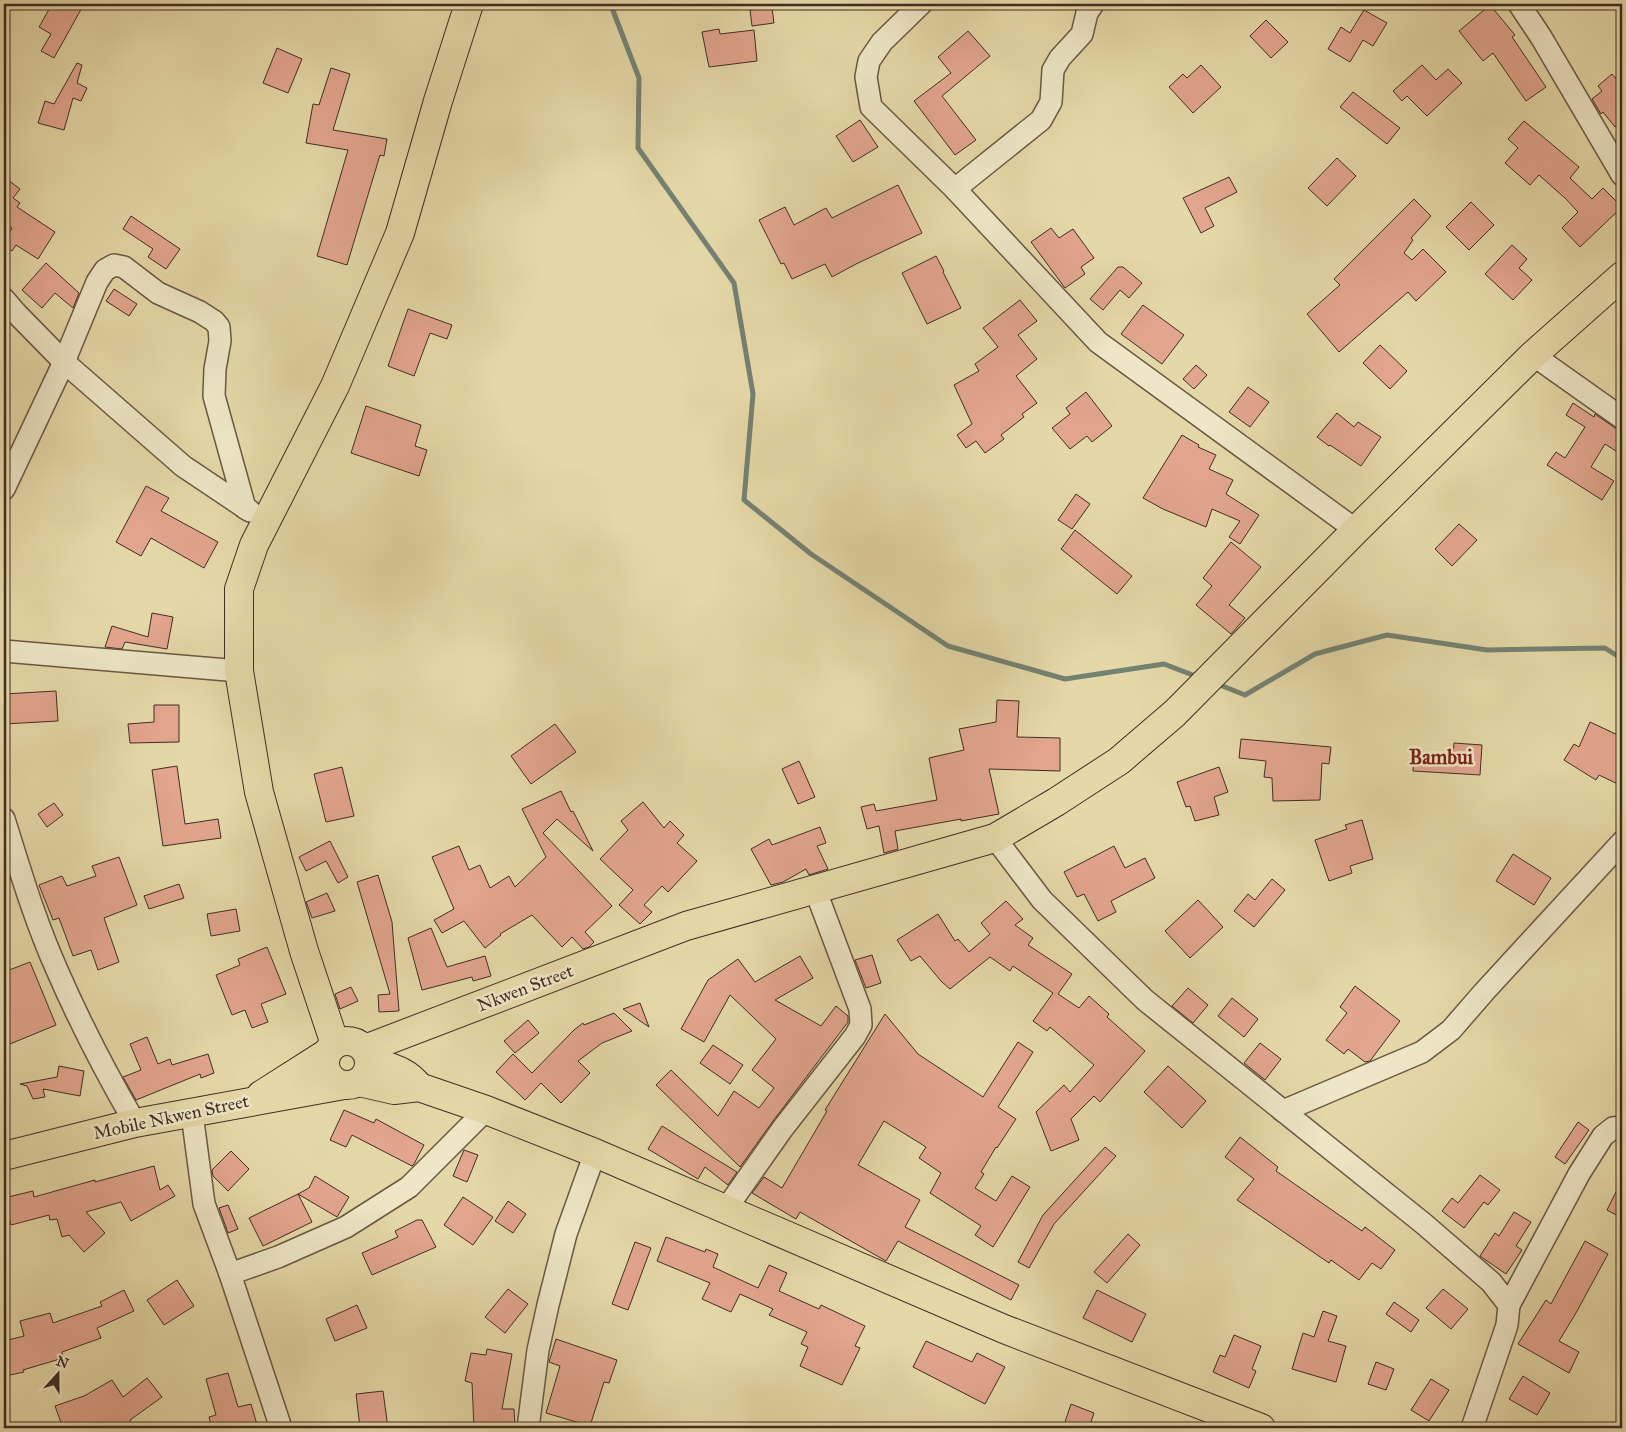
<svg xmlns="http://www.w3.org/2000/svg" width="1626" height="1432" font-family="'IM FELL Great Primer',serif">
<rect width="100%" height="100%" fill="#e5d8a8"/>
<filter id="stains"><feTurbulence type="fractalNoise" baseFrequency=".004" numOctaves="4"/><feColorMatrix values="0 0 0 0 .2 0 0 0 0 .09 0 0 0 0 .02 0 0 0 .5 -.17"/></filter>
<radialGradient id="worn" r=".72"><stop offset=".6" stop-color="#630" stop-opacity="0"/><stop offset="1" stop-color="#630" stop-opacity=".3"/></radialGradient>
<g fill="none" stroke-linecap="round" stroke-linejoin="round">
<g stroke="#748272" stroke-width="5">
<polyline points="613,4 612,8 639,78 638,148 734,283 753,394 744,500 811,554 948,646 1065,679 1164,664 1198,677"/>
<polyline points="1215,683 1245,695 1315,654 1387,635 1487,650 1605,648 1622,659"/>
</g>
</g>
<g fill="#e2a58e" stroke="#412d22">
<polygon points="52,4 84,4 54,58 41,51 51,34 39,27"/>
<polygon points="1490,5 1515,35 1512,37 1546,87 1526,101 1493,53 1483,61 1459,31"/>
<polygon points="772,8 774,23 752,26 750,10"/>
<polygon points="1364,10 1387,23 1373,46 1363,40 1350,62 1328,49 1341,27 1350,33"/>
<polygon points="1266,20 1288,42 1271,58 1250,36"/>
<polygon points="719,29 720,34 754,30 757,61 709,67 702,32"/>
<polygon points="968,31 990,56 942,96 976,140 955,155 914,101 951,73 938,57"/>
<polygon points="277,48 302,59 288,93 263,83"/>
<polygon points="77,63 82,65 77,83 87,88 81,101 73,98 64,130 38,123 45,101 54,104"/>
<polygon points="1201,65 1221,87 1193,113 1169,87 1183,74 1187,78"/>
<polygon points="1422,65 1436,80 1448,69 1462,83 1427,116 1407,96 1402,101 1393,91"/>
<polygon points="331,68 350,74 333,130 387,139 384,156 380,155 347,265 317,256 348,150 306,143 313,104 319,105"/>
<polygon points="1622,73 1622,120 1615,127 1603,112 1601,114 1592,99 1602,91 1598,86 1612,74 1616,79"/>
<polygon points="1353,92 1400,128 1387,144 1340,107"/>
<polygon points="860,120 878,147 853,162 836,136"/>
<polygon points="1524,121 1579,167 1570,178 1592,199 1603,188 1622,207 1580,247 1562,228 1578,212 1566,199 1539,175 1530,185 1505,163 1518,148 1508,139"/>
<polygon points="1337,158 1356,176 1327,206 1308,188"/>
<polygon points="4,177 20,189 13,198 20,203 17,207 55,232 38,259 16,245 12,251 4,246 4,242 12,228 5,223 4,225"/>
<polygon points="1229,177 1237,192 1205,208 1214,226 1201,233 1183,198"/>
<polygon points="898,185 922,233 856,264 832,277 825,264 792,279 784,263 781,264 759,220 785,207 794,225 826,208 832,218"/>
<polygon points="1414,199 1431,216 1411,238 1413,240 1404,253 1412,260 1423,249 1446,272 1416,301 1408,292 1339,352 1307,314 1340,285 1334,279"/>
<polygon points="1471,202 1494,225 1469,250 1446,227"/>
<polygon points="131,216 180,249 166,269 148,257 153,249 123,229"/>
<polygon points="1051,228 1059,238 1073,229 1094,258 1081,267 1085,274 1065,288 1031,242"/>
<polygon points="1512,245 1527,259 1519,268 1532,280 1513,300 1485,274"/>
<polygon points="936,256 944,271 943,272 961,308 927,324 902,273"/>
<polygon points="46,263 79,293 73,308 55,293 42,308 22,290"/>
<polygon points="1118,267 1123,267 1142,283 1129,298 1120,290 1103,310 1090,299"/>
<polygon points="114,289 137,304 129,316 106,301"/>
<polygon points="1020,300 1037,321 1018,335 1037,359 1016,376 1037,403 1022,414 1024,417 1001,435 1004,439 985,453 976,441 966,448 957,435 972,424 954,385 979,371 975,364 998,347 983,328"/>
<polygon points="1143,305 1184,335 1162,364 1121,334"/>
<polygon points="408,309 452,325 447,339 430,333 414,376 388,366"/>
<polygon points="1380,345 1407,371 1390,389 1363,363"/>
<polygon points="1196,365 1207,375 1194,389 1183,379"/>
<polygon points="1248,387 1269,402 1250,427 1229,412"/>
<polygon points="1086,392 1112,426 1092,442 1087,436 1070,449 1052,428 1070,414 1066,408"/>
<polygon points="1573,403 1594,417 1595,414 1615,428 1622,430 1622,455 1605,444 1591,467 1614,481 1602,500 1547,465 1556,452 1565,458 1585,427 1566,415"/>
<polygon points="366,406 421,425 415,446 427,450 419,476 351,453"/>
<polygon points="1337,413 1354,427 1358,422 1381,437 1361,466 1330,445 1329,446 1317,437"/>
<polygon points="1182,435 1199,445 1198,447 1216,455 1209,469 1233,480 1226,494 1259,515 1240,544 1229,537 1240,521 1212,509 1206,527 1163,509 1143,498"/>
<polygon points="146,486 169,498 161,511 218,542 204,568 151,538 141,556 116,542"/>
<polygon points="1076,494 1090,504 1072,529 1058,520"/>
<polygon points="1459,524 1477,540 1452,566 1435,549"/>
<polygon points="1075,530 1132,576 1117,594 1061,549"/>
<polygon points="1231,542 1261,567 1229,605 1245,618 1231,634 1196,605 1212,586 1203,578"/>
<polygon points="152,613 173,617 167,649 125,642 122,649 105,647 112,626 148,637"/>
<polygon points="56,691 58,721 4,724 4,694"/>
<polygon points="997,700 1019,701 1017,737 1060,738 1060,771 989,769 999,814 961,821 961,819 895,831 898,849 884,853 879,826 867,829 861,807 874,804 876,811 937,800 929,758 964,750 959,729 996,722"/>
<polygon points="154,705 179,705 179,742 130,743 128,724 154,722"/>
<polygon points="1590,722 1622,737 1622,786 1599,775 1596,780 1564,760 1574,744 1579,747"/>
<polygon points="555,724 576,752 531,784 511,756"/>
<polygon points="1241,739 1331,747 1329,764 1322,763 1320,800 1273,801 1272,778 1264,777 1266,761 1239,758"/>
<polygon points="1454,743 1482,745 1480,775 1413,771 1414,752 1453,755"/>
<polygon points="799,761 815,797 798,804 782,769"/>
<polygon points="177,766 185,824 218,819 221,838 163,846 152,770"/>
<polygon points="342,767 354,816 326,822 314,774"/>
<polygon points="1219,767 1228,792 1214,797 1219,815 1195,821 1190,806 1186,807 1177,782"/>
<polygon points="561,791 571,812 573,811 593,851 557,819 543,833 612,906 585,932 594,942 589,947 583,949 572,937 562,947 532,915 500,934 501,935 485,948 464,921 442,933 434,920 454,909 432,857 459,846 469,870 480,865 490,888 509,876 515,887 546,857 522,809"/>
<polygon points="643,802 664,828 670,821 684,835 677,843 697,861 668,892 662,886 644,905 652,912 640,924 619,905 633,890 600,859 628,830 621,821"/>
<polygon points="54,803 63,815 47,827 38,814"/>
<polygon points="1362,820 1373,859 1350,866 1352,873 1329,881 1315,840 1347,829 1345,825"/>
<polygon points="820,827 826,843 817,846 828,869 809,875 806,869 783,882 771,885 751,849 769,839 772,845"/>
<polygon points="330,841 348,877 338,883 326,861 306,871 299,857"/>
<polygon points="1114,846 1125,868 1145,858 1155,878 1111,901 1116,912 1098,921 1084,894 1077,897 1064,872"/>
<polygon points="1513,854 1551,878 1534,905 1496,881"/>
<polygon points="119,857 137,905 104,918 119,962 98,970 91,950 73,956 59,918 53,920 39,885 62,876 67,886 96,876 92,866"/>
<polygon points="378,875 392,922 399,1011 379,1012 378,995 390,994 357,882"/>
<polygon points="1272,879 1285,890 1254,927 1234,911 1248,894 1255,900"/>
<polygon points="179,884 184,898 149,909 144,896"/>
<polygon points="327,893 335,911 312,918 306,902"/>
<polygon points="1198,900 1223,927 1190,958 1165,931"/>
<polygon points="1006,901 1023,919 1015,925 1033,938 1028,945 1072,974 1058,994 1079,1008 1089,996 1109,1014 1107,1017 1145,1051 1100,1102 1094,1096 1071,1119 1079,1140 1051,1151 1036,1112 1064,1085 1070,1092 1094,1065 1050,1027 1047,1031 1033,1021 1053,993 1013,966 1010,971 990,957 950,989 941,981 920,956 911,961 897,940 938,914 955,941 958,939 969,952 990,934 981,923"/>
<polygon points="236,909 240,931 211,936 207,914"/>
<polygon points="431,928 447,967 485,956 491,976 473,981 472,977 422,990 408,938"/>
<polygon points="267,947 286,994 261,1004 268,1022 252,1028 245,1010 232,1015 216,975 240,965 238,959"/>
<polygon points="872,955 881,983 866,988 855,960"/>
<polygon points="800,956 813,978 775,1000 821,1026 836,1006 848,1016 848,1022 773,1121 740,1167 656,1085 671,1070 718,1116 734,1091 759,1108 774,1088 752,1070 776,1039 730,995 704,1042 681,1029 708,980 738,959 755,982"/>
<polygon points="30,962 56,1025 10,1044 4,1028 4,972"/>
<polygon points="1355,986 1400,1021 1370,1061 1365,1062 1348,1049 1344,1054 1326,1040 1347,1013 1340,1007"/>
<polygon points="351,987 358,1001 340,1009 335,994"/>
<polygon points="1188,988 1208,1005 1193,1023 1172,1006"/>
<polygon points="1232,998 1258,1019 1244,1037 1218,1016"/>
<polygon points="640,1003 649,1027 623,1009"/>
<polygon points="614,1013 632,1031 602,1043 578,1061 590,1073 561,1103 541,1083 525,1100 496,1072 513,1054 532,1073 574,1030 583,1023 584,1025"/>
<polygon points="885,1014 918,1054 983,1097 1018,1042 1033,1052 998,1107 1016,1119 997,1148 996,1147 981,1172 984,1174 975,1188 996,1201 1012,1176 1030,1187 993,1247 975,1235 981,1226 930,1193 941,1173 919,1158 926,1147 884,1121 858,1165 920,1200 905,1227 1019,1285 1011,1300 898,1241 886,1261 800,1212 796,1219 752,1193 764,1177 782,1188 827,1111 825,1110"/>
<polygon points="528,1020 539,1033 515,1053 504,1041"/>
<polygon points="147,1037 158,1064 170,1059 172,1065 208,1054 214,1073 201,1078 200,1074 136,1100 123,1077 141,1070 130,1044"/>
<polygon points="1260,1043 1281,1059 1265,1080 1244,1063"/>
<polygon points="713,1045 743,1065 730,1084 700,1063"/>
<polygon points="59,1066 84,1071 80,1096 43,1089 45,1097 33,1099 27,1086 20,1084 57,1077"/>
<polygon points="1168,1066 1206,1101 1182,1128 1144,1092"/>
<polygon points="344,1110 374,1123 376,1119 424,1145 414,1164 412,1166 352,1135 346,1147 330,1140"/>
<polygon points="1578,1122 1589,1130 1565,1164 1555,1157"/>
<polygon points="662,1126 737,1172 728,1185 705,1167 698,1179 648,1149"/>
<polygon points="1240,1137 1278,1167 1276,1171 1362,1231 1365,1227 1395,1250 1381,1269 1372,1263 1359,1280 1331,1260 1329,1263 1237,1200 1254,1179 1225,1157"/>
<polygon points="1105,1147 1116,1156 1054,1224 1029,1268 1018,1262 1043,1215"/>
<polygon points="464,1150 478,1155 467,1182 453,1176"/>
<polygon points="231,1151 249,1169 228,1191 213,1176 212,1170"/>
<polygon points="154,1166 160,1190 168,1185 175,1196 131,1221 121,1202 86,1212 105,1233 84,1252 69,1235 62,1237 57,1219 50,1220 49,1215 11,1225 4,1198 33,1191 34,1197 95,1180 95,1182"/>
<polygon points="1480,1175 1500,1190 1488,1205 1484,1202 1464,1228 1442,1211 1452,1198 1458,1203"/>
<polygon points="315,1176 349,1197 337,1217 298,1194 309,1188"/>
<polygon points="1622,1180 1622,1218 1607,1210"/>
<polygon points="298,1194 312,1222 263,1246 249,1218"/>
<polygon points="463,1197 493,1217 473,1245 444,1225"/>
<polygon points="508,1201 526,1214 513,1233 495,1221"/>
<polygon points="228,1205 238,1229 228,1233 219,1208"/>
<polygon points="1514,1212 1531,1222 1516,1246 1522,1250 1506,1274 1480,1256 1495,1233 1499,1236"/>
<polygon points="417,1220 422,1220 436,1247 372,1275 362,1253 398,1237 395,1231"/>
<polygon points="1128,1234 1140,1245 1107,1283 1094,1272"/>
<polygon points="666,1237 705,1252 706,1249 718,1254 713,1267 758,1288 769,1265 787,1273 779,1291 819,1309 821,1305 865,1326 855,1346 860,1348 842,1385 800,1366 808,1347 801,1344 807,1332 769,1315 773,1309 740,1294 731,1312 702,1299 710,1283 657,1261"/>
<polygon points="1585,1241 1608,1254 1576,1313 1559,1341 1579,1352 1569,1373 1518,1344 1546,1300 1551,1304"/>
<polygon points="635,1242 651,1248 628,1310 612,1304"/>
<polygon points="177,1280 194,1306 164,1325 147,1300"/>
<polygon points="508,1289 528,1304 505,1333 485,1317"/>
<polygon points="1443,1289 1468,1309 1451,1329 1426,1308"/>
<polygon points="124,1290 134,1311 97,1328 101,1338 62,1352 63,1358 23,1370 24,1372 10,1375 4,1351 4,1341 24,1336 20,1321 50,1313 53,1323 102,1306 100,1302"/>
<polygon points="1097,1290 1146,1314 1132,1342 1083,1318"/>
<polygon points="1394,1302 1419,1320 1411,1332 1386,1314"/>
<polygon points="357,1305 367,1328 335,1341 326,1319"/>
<polygon points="1323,1311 1337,1316 1328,1341 1346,1346 1336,1382 1292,1369 1303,1333 1314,1337"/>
<polygon points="1234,1335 1261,1346 1252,1369 1256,1371 1249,1388 1213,1372 1220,1355 1225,1357"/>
<polygon points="556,1339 617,1360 609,1383 604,1382 590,1426 546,1413 560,1366 549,1362"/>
<polygon points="926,1341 972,1362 977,1353 1005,1367 985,1404 913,1367"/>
<polygon points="487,1349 512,1354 502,1409 514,1409 515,1428 474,1428 472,1383 465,1381 471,1353 486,1355"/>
<polygon points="1376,1362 1394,1369 1386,1390 1368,1384"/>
<polygon points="228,1373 238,1407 251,1404 258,1428 212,1428 209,1417 216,1415 206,1379"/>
<polygon points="1523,1376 1550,1393 1537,1415 1509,1399"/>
<polygon points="147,1378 162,1397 130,1420 133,1428 63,1428 55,1406 84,1396 112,1380 123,1397"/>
<polygon points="1431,1379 1449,1390 1429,1421 1411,1410"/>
<polygon points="383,1391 388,1428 360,1428 356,1394"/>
<polygon points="1071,1404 1094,1413 1089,1428 1063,1428"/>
</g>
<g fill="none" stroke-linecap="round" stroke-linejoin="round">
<g stroke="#6a5844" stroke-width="24">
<g id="minor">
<polyline points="921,4 882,42 869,61 866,77 871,107 955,189 1098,342 1356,530"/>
<polyline points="1519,4 1541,37 1622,175"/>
<polyline points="955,189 1041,120 1051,102 1053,70 1060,58 1082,34 1087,13 1093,4"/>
<polyline points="4,299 16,313 64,362 183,466 250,511"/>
<polyline points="1533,355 1622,418"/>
<polyline points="4,489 64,362 97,282 105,270 114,265 124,267 158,293 200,312 214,321 219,327 220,341 215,369 214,396 245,508"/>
<polyline points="4,651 239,671"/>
<path d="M 4,819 C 20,870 35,921 57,970 C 80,1023 106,1073 135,1123"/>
<polyline points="995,838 1042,900 1145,1000 1424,1224 1491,1282 1509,1305 1507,1325 1472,1428"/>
<polyline points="1283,1111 1422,1052 1451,1030 1484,992 1622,842"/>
<polyline points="192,1114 204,1204 230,1274 281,1428"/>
<polyline points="726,1209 783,1128 855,1036 861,1025 860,1009 815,889"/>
<polyline points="230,1274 278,1257 346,1227 409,1187 486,1110"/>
<polyline points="1509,1305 1579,1174 1603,1136 1613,1128 1622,1127"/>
<polyline points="528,1428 538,1350 548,1305 566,1234 595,1153"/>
</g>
</g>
<g stroke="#412d22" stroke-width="30">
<g id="major">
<polyline points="335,1044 304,951 259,792 239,671 239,589 254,545 335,386 400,233 438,101 469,4"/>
<polyline points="365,1049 686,926 995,838 1056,802 1119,761 1175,713 1356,530 1533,355 1622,276"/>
</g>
</g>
<g stroke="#412d22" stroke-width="30">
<g id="highway">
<circle cx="347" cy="1063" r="22"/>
<path d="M 369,1060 C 388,1067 407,1070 419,1087"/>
<polyline points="359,1082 394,1090 419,1087 486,1110 595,1153 1004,1329 1261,1428"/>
<polyline points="261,1095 327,1053"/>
<polyline points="4,1156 135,1123 344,1085"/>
</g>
</g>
<use href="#minor" stroke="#eee6c6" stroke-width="21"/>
<use href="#major" stroke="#e5d8a8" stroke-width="28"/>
<use href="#highway" stroke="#e5d8a8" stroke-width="28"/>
</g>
<g text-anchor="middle" stroke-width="5" stroke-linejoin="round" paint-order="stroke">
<g font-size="18" fill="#412d22" stroke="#eee6c6">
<text transform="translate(525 988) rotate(-21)" y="6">Nkwen Street</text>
<text transform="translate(171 1117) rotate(-12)" y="6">Mobile Nkwen Street</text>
</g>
<g font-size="20" font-weight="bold" fill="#7a1f14" stroke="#eee6c6">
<text x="1441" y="764">Bambui</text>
</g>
</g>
<rect width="1626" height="1432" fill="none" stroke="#e5d8a8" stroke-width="20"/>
<rect x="5" y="5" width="1616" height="1422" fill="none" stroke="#412d22" stroke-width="2.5"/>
<rect x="10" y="10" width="1606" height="1412" fill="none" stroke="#412d22"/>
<g transform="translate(58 1374) rotate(21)" stroke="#eee6c6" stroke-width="4" paint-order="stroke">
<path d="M0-4L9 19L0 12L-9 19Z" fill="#412d22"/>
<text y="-8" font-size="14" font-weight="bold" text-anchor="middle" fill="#412d22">N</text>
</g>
<rect width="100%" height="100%" filter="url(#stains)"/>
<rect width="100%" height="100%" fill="url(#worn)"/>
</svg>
